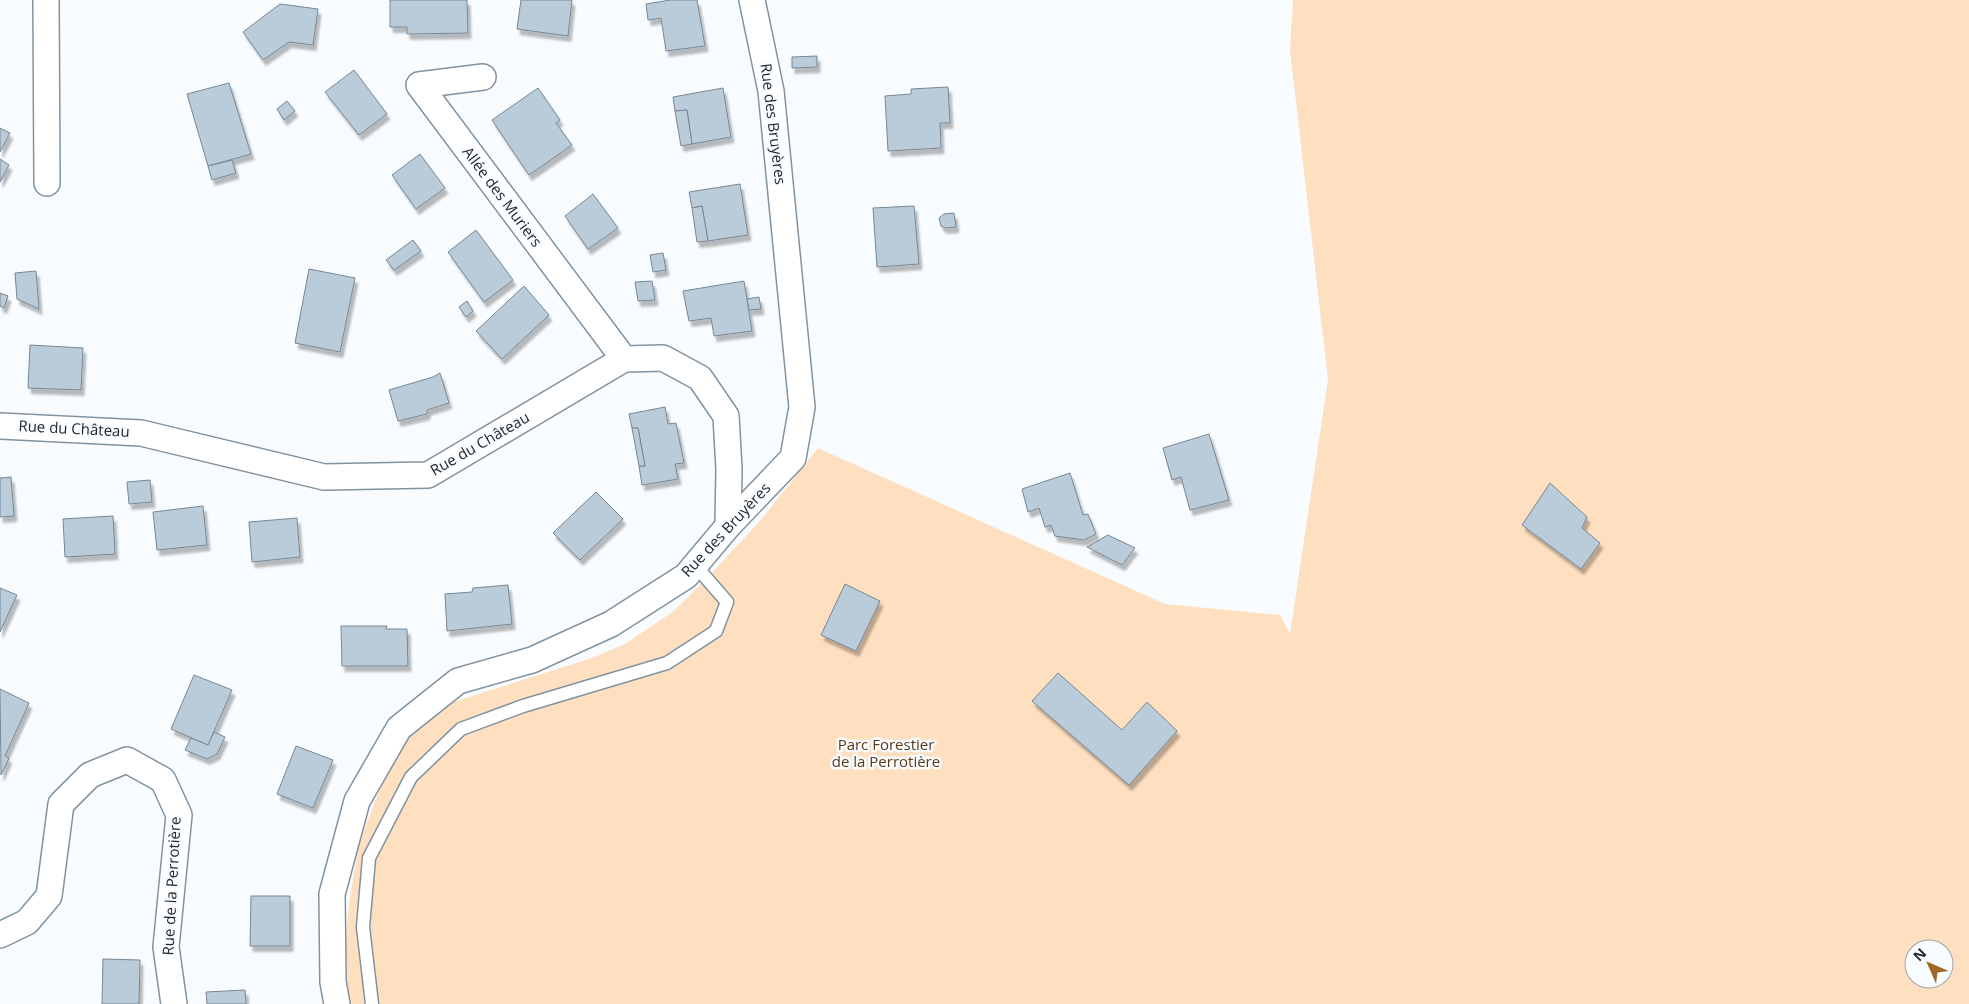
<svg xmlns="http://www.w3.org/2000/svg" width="1969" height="1004" font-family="'Open Sans',sans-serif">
<defs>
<filter id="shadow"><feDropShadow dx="3" dy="5.5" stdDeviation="1" flood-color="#0004"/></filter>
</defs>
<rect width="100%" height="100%" fill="#f8fcff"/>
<path fill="#fedfbf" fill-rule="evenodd" d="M 1293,0 L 1969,0 L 1969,1004 L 345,1004 L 344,964 L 349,903 L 359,843 L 378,794 L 399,749 L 427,715 L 450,703 L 592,658 L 625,644 L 674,611 L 709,576 L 760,521 L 818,448 L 1165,604 L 1280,615 L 1290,634 L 1328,380 L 1290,50 ZM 1914,949 L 1944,949 L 1944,979 L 1914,979 Z"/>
<g fill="#baccda" stroke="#768694" filter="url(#shadow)">
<polygon points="390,0 467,0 468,33 407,34 407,27 390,27"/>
<polygon points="521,0 572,0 568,36 517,29"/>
<polygon points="670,0 697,0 705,46 666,51 661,18 648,20 646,4"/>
<polygon points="280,4 318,9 313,45 289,42 263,60 243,32"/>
<polygon points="817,56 817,67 792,68 792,57"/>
<polygon points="354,70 387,114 359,135 325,92"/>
<polygon points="229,83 251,154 208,166 187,94"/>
<polygon points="948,87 950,123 940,123 941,148 888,151 885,96 911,94 911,89"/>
<polygon points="538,88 560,120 556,123 572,145 529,175 492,120"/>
<polygon points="723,88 731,137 692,144 687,110 675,111 673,97"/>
<polygon points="287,101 295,111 284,120 277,109"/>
<polygon points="687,110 692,144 681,146 675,111"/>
<polygon points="0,128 10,133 0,152"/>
<polygon points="420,154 445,188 416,209 392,175"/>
<polygon points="0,159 9,165 0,182"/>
<polygon points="232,160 236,173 212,180 208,166"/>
<polygon points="740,184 748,235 708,241 702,206 692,208 689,192"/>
<polygon points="593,194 618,228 588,249 565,216"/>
<polygon points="702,206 708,241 697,242 692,208"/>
<polygon points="914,206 919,264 877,267 873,208"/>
<polygon points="954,213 956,227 945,228 941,226 939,218 944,214"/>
<polygon points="476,230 513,280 484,302 448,252"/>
<polygon points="413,240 421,251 394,270 386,260"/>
<polygon points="663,253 666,270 653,272 650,255"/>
<polygon points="309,269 355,278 340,352 295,343"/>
<polygon points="36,271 39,309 17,299 15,273"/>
<polygon points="652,281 655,300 638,301 635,282"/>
<polygon points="744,281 752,331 714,336 711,318 689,321 683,291"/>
<polygon points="524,286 549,315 502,359 476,331"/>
<polygon points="0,293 8,296 4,308 0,306"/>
<polygon points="759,297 761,309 749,310 747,299"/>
<polygon points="467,301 473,311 466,317 459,307"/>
<polygon points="30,345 83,348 81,390 28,388"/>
<polygon points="440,373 449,403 427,410 427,414 398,421 389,390 433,377"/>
<polygon points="665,407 668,424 676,423 684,463 675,464 678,479 642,485 639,466 645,466 638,428 632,428 629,414"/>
<polygon points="632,428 638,428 645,466 639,466"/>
<polygon points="1209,434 1229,500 1190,510 1181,477 1172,480 1163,448"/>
<polygon points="1070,473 1083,515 1088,514 1096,534 1084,540 1055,536 1051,525 1045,527 1039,508 1028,512 1022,489"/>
<polygon points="11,477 14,516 0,517 0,478"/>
<polygon points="150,480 152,502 129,504 127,482"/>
<polygon points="1550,483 1587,517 1582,528 1600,543 1581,569 1522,525"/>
<polygon points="596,492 623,519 580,560 553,533"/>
<polygon points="203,506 207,545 157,550 153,512"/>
<polygon points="113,516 115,554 65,557 63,519"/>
<polygon points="297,518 300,557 252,562 249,522"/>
<polygon points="1108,535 1135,548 1122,565 1087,547"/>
<polygon points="845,584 880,601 856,651 821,635"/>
<polygon points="508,585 512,624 447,631 445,594 472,592 473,588"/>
<polygon points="0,588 17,595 0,632"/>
<polygon points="341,626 387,626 386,629 407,629 408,666 342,666"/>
<polygon points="1058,673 1122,730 1147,702 1177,731 1129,785 1032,701"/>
<polygon points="194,675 232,690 208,745 171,729"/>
<polygon points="0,689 29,703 5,756 9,758 1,775"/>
<polygon points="214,732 225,737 217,754 207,759 185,750 191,738 208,745"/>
<polygon points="296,746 333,760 313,808 277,794"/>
<polygon points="251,896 290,896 290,946 250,946"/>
<polygon points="103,959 140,960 139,1004 102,1004"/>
<polygon points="245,990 246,1004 207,1004 206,992"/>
</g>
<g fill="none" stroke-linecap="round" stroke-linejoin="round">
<g stroke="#8293a0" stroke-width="15">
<polyline id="service" points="372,1004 363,927 369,858 411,777 461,729 523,706 667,663 716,631 727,602 695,565"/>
</g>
<g stroke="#8293a0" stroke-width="28">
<g id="minor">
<polyline points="46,0 47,183"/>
<polyline points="483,77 419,85 624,359"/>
<polyline points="0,426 141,433 324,477 428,475 624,359 663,358 700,378 726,416 729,469 728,526"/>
<polyline points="0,935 27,922 49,896 61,804 90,775 127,760 163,780 179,815 166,947 174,1004"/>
<polyline points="337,1004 333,982 332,894 357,801 399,728 458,681 532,660 611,624 686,576 728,526 793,458 802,407 771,91 752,0"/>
</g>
</g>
<use href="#service" stroke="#fff" stroke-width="12"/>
<use href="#minor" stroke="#fff" stroke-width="25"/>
</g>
<g text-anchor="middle" stroke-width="5" stroke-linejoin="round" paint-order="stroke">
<g font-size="15" fill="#23292f" stroke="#f8fcff">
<text transform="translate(773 124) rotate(83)" y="5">Rue des Bruyères</text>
<text transform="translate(502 197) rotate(53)" y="5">Allée des Muriers</text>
<text transform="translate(74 429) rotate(3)" y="5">Rue du Château</text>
<text transform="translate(480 444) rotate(-30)" y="5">Rue du Château</text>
<text transform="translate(726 530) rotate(-47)" y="5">Rue des Bruyères</text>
<text transform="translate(172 886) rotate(-87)" y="5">Rue de la Perrotière</text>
</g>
<g font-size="15" fill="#5a3b17" stroke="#f8fcff">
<text x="886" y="750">Parc Forestier<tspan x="886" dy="17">de la Perrotière</tspan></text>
</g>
</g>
<g transform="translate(1929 964) rotate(315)"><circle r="24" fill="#f8fcff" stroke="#a3a8ac"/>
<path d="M0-4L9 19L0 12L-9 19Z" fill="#a06825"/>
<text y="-8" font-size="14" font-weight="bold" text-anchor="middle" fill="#23292f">N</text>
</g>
</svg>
